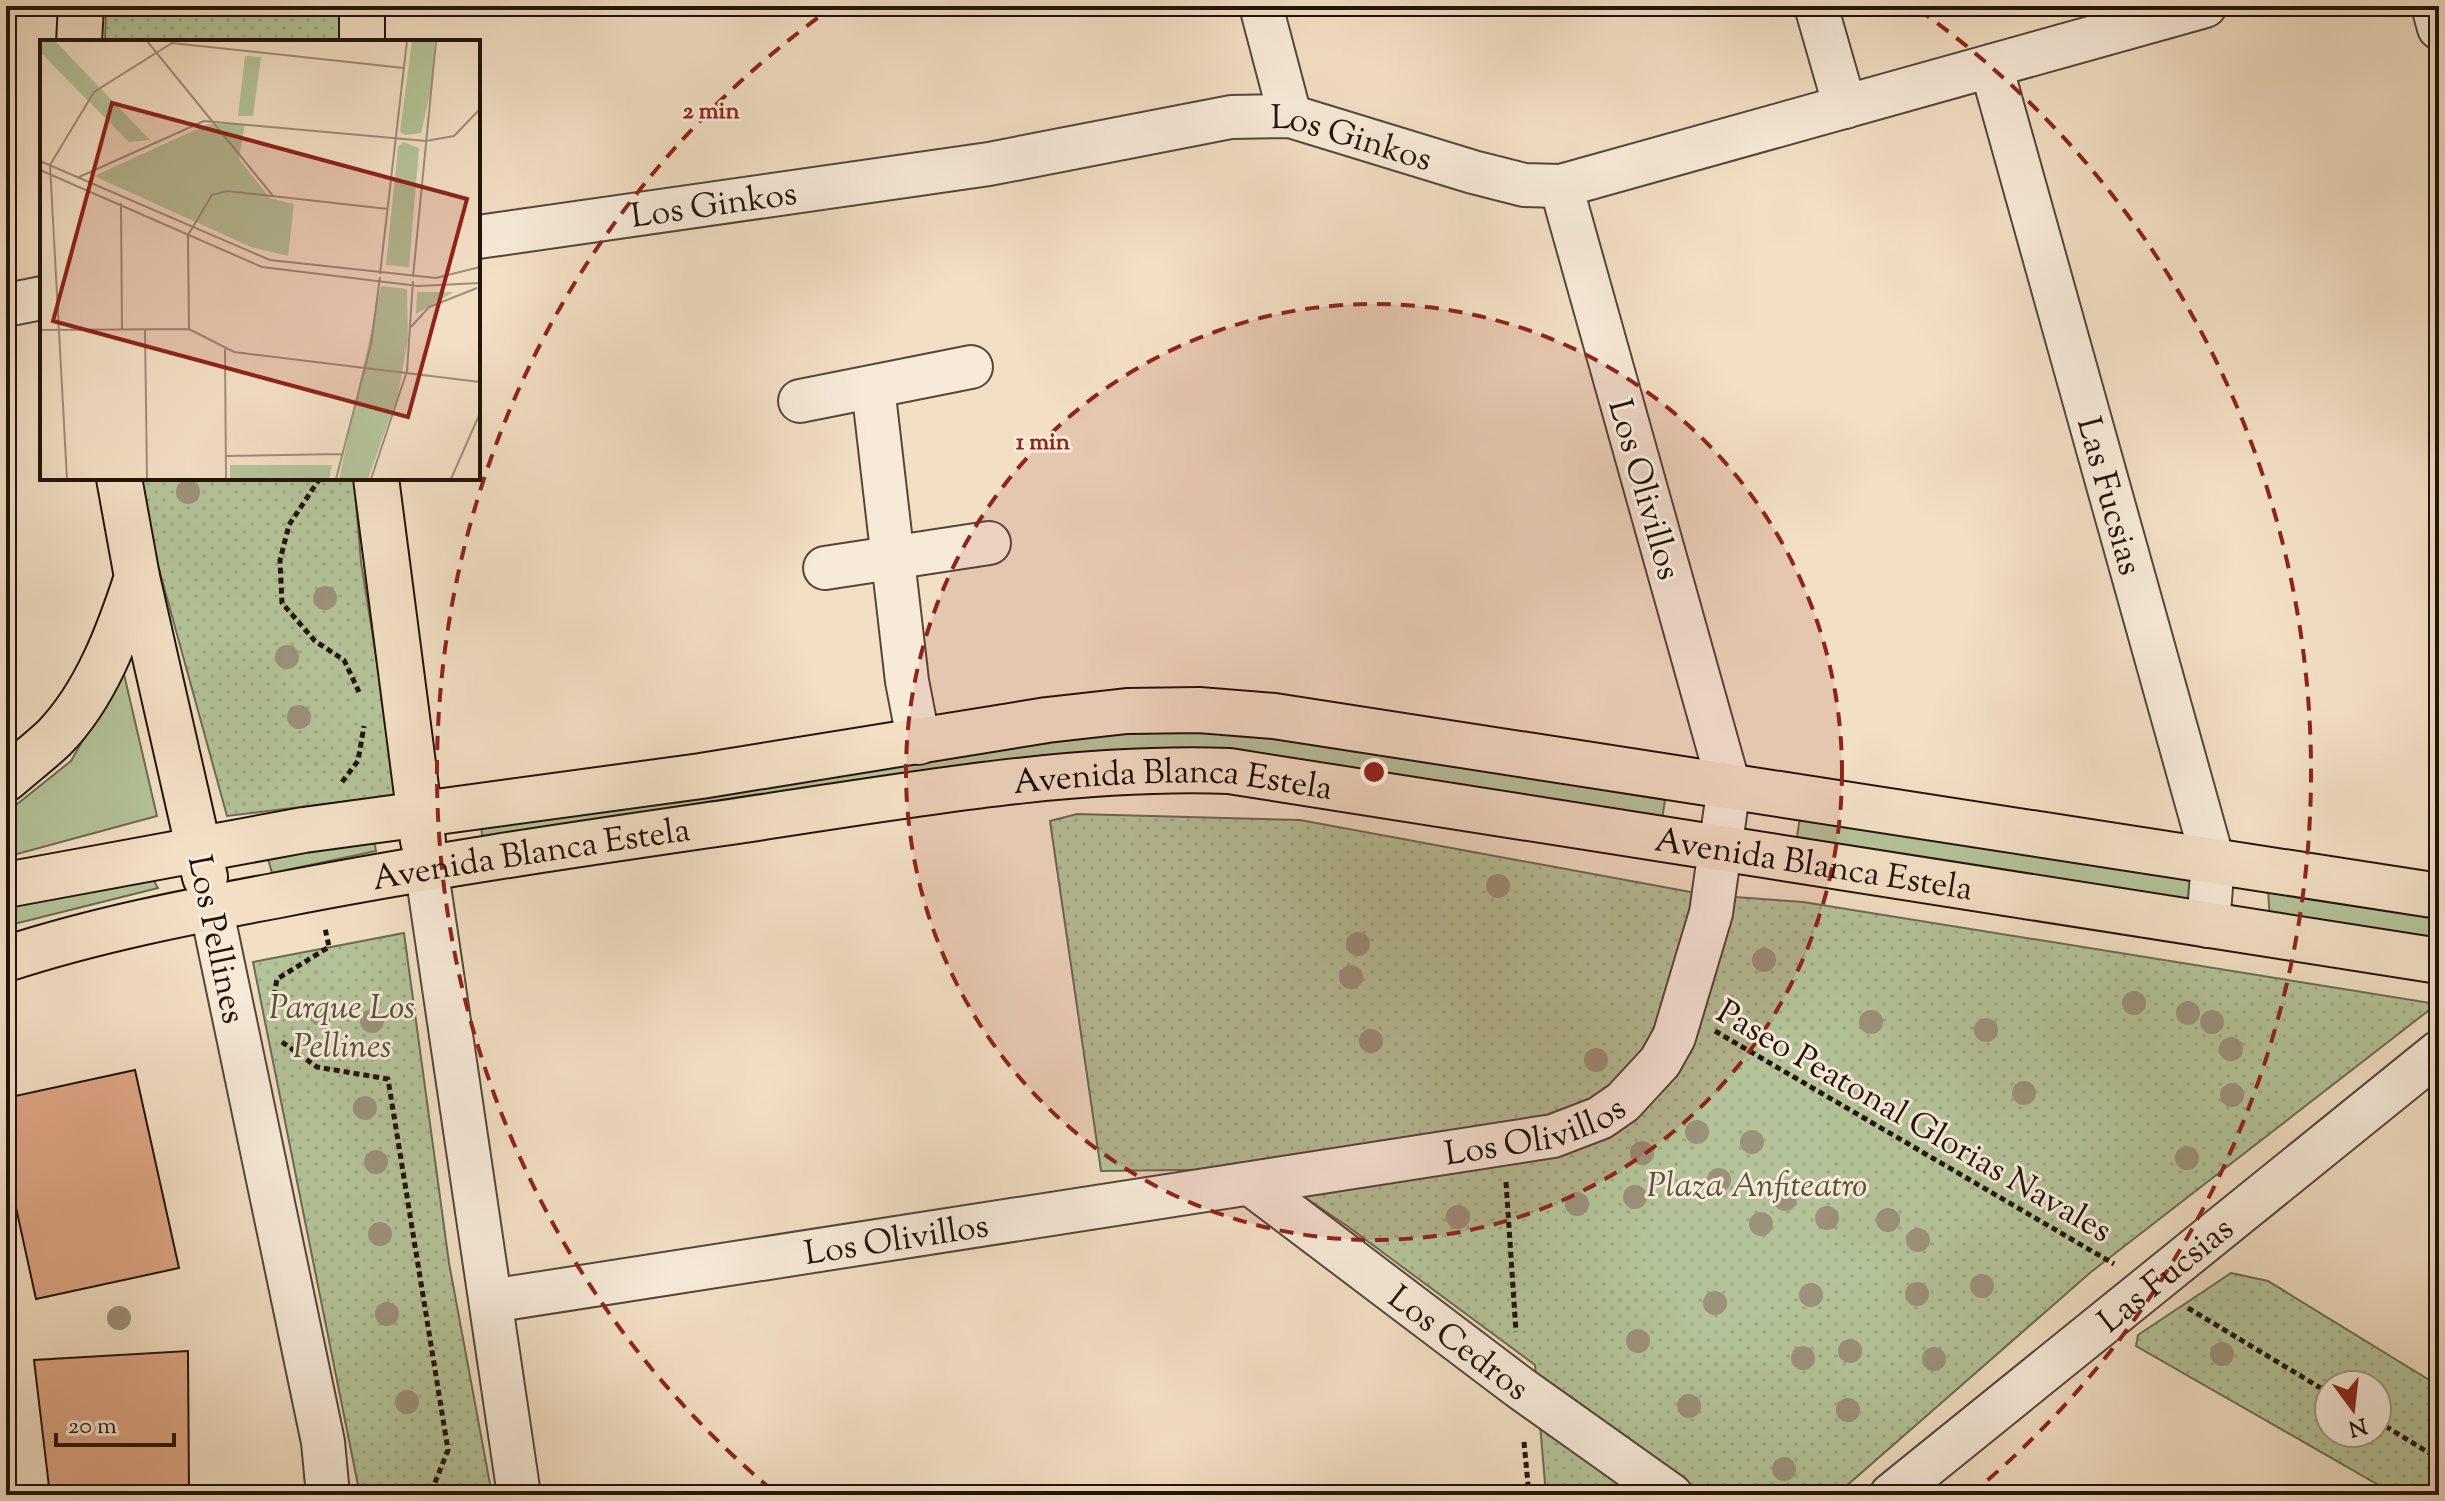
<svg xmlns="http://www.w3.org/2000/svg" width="2445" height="1501" font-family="'Sorts Mill Goudy',serif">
<defs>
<pattern id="park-dots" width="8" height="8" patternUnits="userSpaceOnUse" patternTransform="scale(2)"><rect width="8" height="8" fill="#b4c399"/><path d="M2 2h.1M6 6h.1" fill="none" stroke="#9aa782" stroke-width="1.8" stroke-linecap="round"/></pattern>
</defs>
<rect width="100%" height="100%" fill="#f2dfc4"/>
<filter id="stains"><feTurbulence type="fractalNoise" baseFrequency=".0025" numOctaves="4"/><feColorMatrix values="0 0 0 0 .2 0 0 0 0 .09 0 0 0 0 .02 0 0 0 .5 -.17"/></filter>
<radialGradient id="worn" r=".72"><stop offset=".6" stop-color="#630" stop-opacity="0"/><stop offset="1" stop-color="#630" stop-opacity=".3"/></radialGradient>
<g fill="#b4c399" stroke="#6c6b52" stroke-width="2">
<polygon points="123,670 157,816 6,857 6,813 71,761"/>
<polygon points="1142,729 1252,731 1665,800 1661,826 1227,754 483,848 481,822"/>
<polygon points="1801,811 2194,874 2188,911 1795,849"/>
<polygon points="373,835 376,851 272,873 267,855"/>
<polygon points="150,874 158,888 6,926 6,903"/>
<polygon points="2268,889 2439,913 2439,944 2270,922"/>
</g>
<g fill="url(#park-dots)" stroke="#6c6b52" stroke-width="2" fill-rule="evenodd">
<polygon points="106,6 339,6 340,42 105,42"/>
<polygon points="134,478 354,478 361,562 398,795 227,816"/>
<polygon points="1077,814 1300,820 1707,895 1803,902 2437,1004 2091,1272 1836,1495 1546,1495 1535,1365 1347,1226 1263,1169 1101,1171 1050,821"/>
<polygon points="404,933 449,1263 492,1495 360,1495 253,962"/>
<path d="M 2231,1273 L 2268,1281 L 2439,1386 L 2439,1495 L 2396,1495 L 2136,1346 L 2138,1335 ZM 2377,1385 L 2377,1433 L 2329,1433 L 2329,1385 Z"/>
</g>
<g fill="#dfa686" stroke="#23130a" stroke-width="2">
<polygon points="135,1070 179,1268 36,1299 6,1162 6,1098"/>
<polygon points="188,1351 189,1495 50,1495 34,1360"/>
</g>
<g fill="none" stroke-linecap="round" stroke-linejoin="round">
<g stroke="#574638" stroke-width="46">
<g id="minor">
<polyline points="1261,6 1290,116"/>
<polyline points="1816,6 1845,107"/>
<polyline points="2433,6 2439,28"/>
<path id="s1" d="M 1991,66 L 2213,861 L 2208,926"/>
<path id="s2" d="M 478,237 L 989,164 L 1231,117 L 1290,116 L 1473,172 L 1524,185 L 1561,186 L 2205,6"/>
<polyline points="6,305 42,298"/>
<polyline points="873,387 907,681 919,743"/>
<polyline points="800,401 971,367"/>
<polyline points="825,568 989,543"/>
<polyline points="426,866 519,1495"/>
<polyline points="211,907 323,1442 328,1495"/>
<path id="s3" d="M 1252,1185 L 1519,1387 L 1671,1495"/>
<path id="s4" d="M 491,1301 L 1553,1136 L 1600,1118 L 1623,1102 L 1660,1062 L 1674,1037 L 1711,913 L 1729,786 L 1561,186"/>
<path id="s5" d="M 1891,1495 L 2439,1052"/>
</g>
</g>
<g stroke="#23130a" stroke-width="48">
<g id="major">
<polyline points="362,6 362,42"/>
<polyline points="79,42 81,6"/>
<polyline points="119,478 137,577 205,877"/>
<polyline points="376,478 423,841"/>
<path d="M 6,779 C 22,765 39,752 54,738 C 96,695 119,632 137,577"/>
<polyline points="6,885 304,830 701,776 1047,720 1127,711 1199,710 1274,716 2439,896"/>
<path id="s6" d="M 6,959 C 95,930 187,912 279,895 C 422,867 565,846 709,825 C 878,801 1060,765 1229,771 L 2439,961"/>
</g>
</g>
<g stroke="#23130a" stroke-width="5" stroke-dasharray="6 4" stroke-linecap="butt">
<polyline points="320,478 289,525 280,560 282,603 315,641 344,660 359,692"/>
<polyline points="342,782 358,761 364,726"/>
<polyline points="274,996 277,979 329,947 325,928"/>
<polyline points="1715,1031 2114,1264"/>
<polyline points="282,1042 317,1067 388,1079 448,1450 430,1495"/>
<polyline points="1506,1182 1516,1332"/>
<polyline points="6,1187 11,1186"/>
<polyline points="2188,1308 2329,1393"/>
<polyline points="2377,1421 2439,1459"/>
<polyline points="1524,1442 1529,1495"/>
</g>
<use href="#minor" stroke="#f7ead9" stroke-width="42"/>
<use href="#major" stroke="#f2dfc4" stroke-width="44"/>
</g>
<g fill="#9c9179">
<circle cx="188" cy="492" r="12"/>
<circle cx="325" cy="598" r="12"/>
<circle cx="287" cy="657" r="12"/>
<circle cx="299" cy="717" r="12"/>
<circle cx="1498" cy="886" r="12"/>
<circle cx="1358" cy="944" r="12"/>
<circle cx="1764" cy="960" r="12"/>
<circle cx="1351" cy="977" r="12"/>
<circle cx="2134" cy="1003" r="12"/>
<circle cx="2188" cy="1013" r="12"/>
<circle cx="321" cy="1014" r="12"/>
<circle cx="372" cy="1021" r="12"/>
<circle cx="1871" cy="1022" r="12"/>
<circle cx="2212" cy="1022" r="12"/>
<circle cx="1986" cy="1030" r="12"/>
<circle cx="1371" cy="1041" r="12"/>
<circle cx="2231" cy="1049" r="12"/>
<circle cx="1596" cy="1060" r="12"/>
<circle cx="2024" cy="1093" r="12"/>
<circle cx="2232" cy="1095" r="12"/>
<circle cx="365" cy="1108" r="12"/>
<circle cx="1697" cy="1132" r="12"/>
<circle cx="1752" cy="1142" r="12"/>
<circle cx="1642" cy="1153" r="12"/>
<circle cx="2187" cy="1158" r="12"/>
<circle cx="376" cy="1162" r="12"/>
<circle cx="1719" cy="1180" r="12"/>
<circle cx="1635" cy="1197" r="12"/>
<circle cx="1785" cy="1199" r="12"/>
<circle cx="1577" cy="1204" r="12"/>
<circle cx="1458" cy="1217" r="12"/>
<circle cx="1827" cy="1218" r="12"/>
<circle cx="1888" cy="1220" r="12"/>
<circle cx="1761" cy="1224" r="12"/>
<circle cx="380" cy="1234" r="12"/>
<circle cx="1918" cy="1240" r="12"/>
<circle cx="1982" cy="1286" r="12"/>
<circle cx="1917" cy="1294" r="12"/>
<circle cx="1811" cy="1295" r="12"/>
<circle cx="1715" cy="1303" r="12"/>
<circle cx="387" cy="1314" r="12"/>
<circle cx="119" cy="1318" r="12"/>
<circle cx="1638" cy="1341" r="12"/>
<circle cx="1850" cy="1351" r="12"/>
<circle cx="2222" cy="1354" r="12"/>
<circle cx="1803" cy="1358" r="12"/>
<circle cx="1934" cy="1359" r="12"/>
<circle cx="407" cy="1402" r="12"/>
<circle cx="1689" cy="1406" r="12"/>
<circle cx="1848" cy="1410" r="12"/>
<circle cx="1784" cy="1469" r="12"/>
</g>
<circle cx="1374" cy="772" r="468" fill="#8f2418" fill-opacity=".12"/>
<g fill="none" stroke="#8f2418" stroke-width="4" stroke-dasharray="14 10">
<circle cx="1374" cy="772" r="468"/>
<path d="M772 1490A937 937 0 0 1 830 9M1918 9A937 937 0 0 1 1976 1490"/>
</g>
<g text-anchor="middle" stroke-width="6" stroke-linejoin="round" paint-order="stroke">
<g font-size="34" fill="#23130a" stroke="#f7ead9">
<text dy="12" stroke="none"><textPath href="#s2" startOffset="886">Los Ginkos</textPath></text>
<text dy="12" stroke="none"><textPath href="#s2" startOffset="238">Los Ginkos</textPath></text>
<text transform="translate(1646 489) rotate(74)" y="12">Los Olivillos</text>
<text dy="12" stroke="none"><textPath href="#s1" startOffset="446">Las Fucsias</textPath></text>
<text dy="12" stroke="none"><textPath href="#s6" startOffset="1184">Avenida Blanca Estela</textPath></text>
<text dy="12" stroke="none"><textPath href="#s6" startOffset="536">Avenida Blanca Estela</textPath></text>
<text dy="12" stroke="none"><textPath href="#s6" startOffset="1832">Avenida Blanca Estela</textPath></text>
<text transform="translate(218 939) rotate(78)" y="12">Los Pellines</text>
<text transform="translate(1915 1120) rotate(30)" y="12">Paseo Peatonal Glorias Navales</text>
<text dy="12" stroke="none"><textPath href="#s4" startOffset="1058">Los Olivillos</textPath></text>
<text dy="12" stroke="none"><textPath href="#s4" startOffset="410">Los Olivillos</textPath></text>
<text dy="12" stroke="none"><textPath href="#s5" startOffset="352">Las Fucsias</textPath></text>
<text dy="12" stroke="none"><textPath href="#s3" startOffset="260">Los Cedros</textPath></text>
</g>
<g font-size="34" font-style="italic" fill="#56513c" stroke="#f7ead9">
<text x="342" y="1018">Parque Los<tspan x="342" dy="39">Pellines</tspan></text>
<text x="1757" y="1196">Plaza Anfiteatro</text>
</g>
</g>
<g transform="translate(40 40)">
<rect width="440" height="440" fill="#f2dfc4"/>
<path d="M 377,252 L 414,252 L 376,274 Z" fill="#b4c399"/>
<path d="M 0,1 L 15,1 L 110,100 L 89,102 L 0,12 ZM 372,1 L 394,1 L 393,40 L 381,93 L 365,95 L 360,92 ZM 205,16 L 221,17 L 213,76 L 198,76 ZM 168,84 L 205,84 L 199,119 L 230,158 L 254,164 L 248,216 L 211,207 L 54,136 ZM 363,102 L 379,108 L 369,227 L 346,225 L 358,107 ZM 341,246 L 367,249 L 368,299 L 358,355 L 328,439 L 299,439 ZM 190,425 L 292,425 L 289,439 L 190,439 Z" fill="#b4c399"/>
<path fill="none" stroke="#9f8d7a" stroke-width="2" d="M 107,1 L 233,156M 0,121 L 230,220 L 396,238 L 440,227M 0,130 L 222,227 L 378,246 L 440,243M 39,137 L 164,81 L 386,101 L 414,96 L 440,69M 81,163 L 82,290M 340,234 L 367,1M 373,237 L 396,1M 371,287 L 389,267 L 437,248M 105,289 L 107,439M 149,289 L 148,195 L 172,155 L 187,151 L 348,169M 0,290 L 149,289 L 194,312 L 440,342M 185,309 L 186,439M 185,416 L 303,414M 27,439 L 10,125 L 54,52 L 132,3 L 364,28M 296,439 L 331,304 L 340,237M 331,439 L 367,331 L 373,241M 411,439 L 440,373"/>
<path fill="#8f2418" fill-opacity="0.15" stroke="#8f2418" stroke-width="4" d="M 72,63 L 427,159 L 368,377 L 13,281 Z"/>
<rect width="440" height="440" fill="none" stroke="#23130a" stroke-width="4"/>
</g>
<circle cx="1374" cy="772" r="12" fill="#8f2418" stroke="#f7ead9" stroke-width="4"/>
<g font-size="24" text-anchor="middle" font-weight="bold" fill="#8f2418" stroke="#f7ead9" stroke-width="6" stroke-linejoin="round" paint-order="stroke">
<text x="711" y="118">2 min</text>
<text x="1043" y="449">1 min</text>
</g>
<rect width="2445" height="1501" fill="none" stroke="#f2dfc4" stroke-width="32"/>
<rect x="8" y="8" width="2429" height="1485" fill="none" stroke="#23130a" stroke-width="4"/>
<rect x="16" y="16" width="2413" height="1469" fill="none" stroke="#23130a" stroke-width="2"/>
<g transform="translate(2353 1409) rotate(165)"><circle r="38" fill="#f7ead9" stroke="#a29486" stroke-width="2"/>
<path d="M0-6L14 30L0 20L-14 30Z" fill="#8f2418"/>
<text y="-12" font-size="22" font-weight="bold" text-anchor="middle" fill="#23130a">N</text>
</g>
<path d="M56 1433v12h118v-12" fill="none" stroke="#23130a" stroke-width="4"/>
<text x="68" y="1433" font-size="24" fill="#23130a" stroke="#f7ead9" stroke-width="6" paint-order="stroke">20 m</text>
<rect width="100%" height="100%" filter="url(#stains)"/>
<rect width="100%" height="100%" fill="url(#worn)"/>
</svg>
